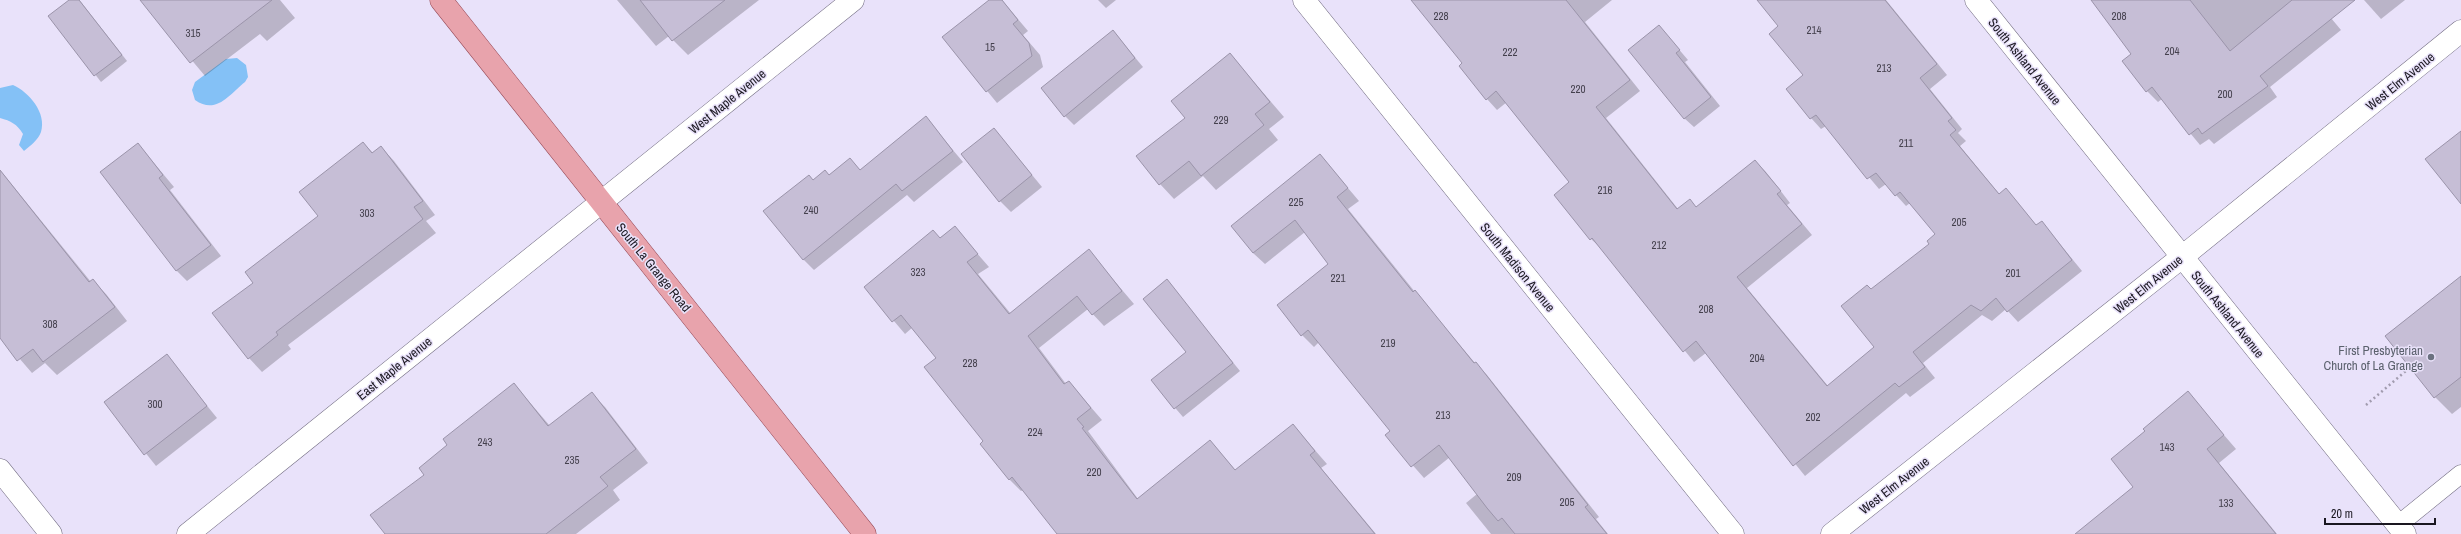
<svg xmlns="http://www.w3.org/2000/svg" width="2461" height="534" font-family="'Archivo Narrow',sans-serif">
<rect width="100%" height="100%" fill="#e9e2fa"/>
<g fill="#84c1f6">
<path d="M 237,58 L 246,65 L 248,77 L 245,82 C 229,95 216,115 195,100 L 192,90 L 195,82 L 226,59 Z"/>
<path d="M 13,85 C 29,92 47,113 41,132 C 38,140 30,146 24,151 L 19,145 L 23,134 C 17,124 11,121 0,118 L 0,88 Z"/>
</g>
<g fill="#0003">
<polygon points="71,0 79,0 81,2 127,61 101,82 50,16"/>
<polygon points="160,0 280,0 295,18 267,41 260,34 205,76 149,9"/>
<polygon points="617,0 759,0 688,55 669,36 656,46"/>
<polygon points="990,0 1002,0 1028,31 1023,35 1040,55 1043,67 997,103 943,37"/>
<polygon points="1098,0 1116,0 1106,8"/>
<polygon points="1413,0 1612,0 1585,22 1640,91 1606,118 1678,209 1697,208 1755,161 1766,172 1790,203 1787,205 1812,235 1747,288 1828,386 1875,347 1871,290 1930,244 1936,234 1910,203 1906,206 1886,184 1879,189 1826,126 1821,129 1811,118 1804,75 1780,26 1758,0 1886,0 1947,75 1930,89 1962,129 1958,133 1966,141 1960,146 2000,195 2006,190 2037,226 2042,222 2082,271 2018,322 2006,309 1992,321 1982,315 1923,363 1935,378 1910,397 1906,393 1805,476 1706,353 1694,362 1602,249 1591,239 1571,182 1507,102 1497,110 1487,99 1464,63"/>
<polygon points="2092,0 2316,0 2341,30 2270,87 2277,97 2214,144 2209,139 2200,145 2162,99 2158,102 2147,91 2133,55"/>
<polygon points="2364,0 2405,0 2381,19"/>
<polygon points="1659,26 1688,60 1685,62 1720,106 1694,127 1684,118"/>
<polygon points="1113,31 1143,67 1074,125 1065,116"/>
<polygon points="1230,54 1284,117 1269,129 1278,140 1216,190 1203,176 1174,199 1160,184 1186,118"/>
<polygon points="926,118 963,162 914,202 907,195 814,270 803,259 814,181 830,176 850,160 861,171"/>
<polygon points="994,129 1042,187 1011,212 1000,201"/>
<polygon points="363,143 373,153 381,147 394,161 435,215 426,221 436,233 288,345 291,349 262,372 249,358 255,283 319,216"/>
<polygon points="138,144 174,187 170,190 221,256 187,281 176,270"/>
<polygon points="1320,155 1359,201 1348,209 1415,292 1475,363 1487,375 1599,517 1596,519 1608,534 1491,534 1466,503 1477,494 1450,457 1424,478 1386,435 1391,431 1319,342 1314,347 1302,335 1330,264 1305,232 1265,264 1253,253"/>
<polygon points="0,170 91,282 93,281 106,294 127,321 57,375 45,363 32,373 0,336"/>
<polygon points="955,228 989,267 978,274 1011,314 1089,251 1134,304 1104,326 1088,309 1039,348 1066,384 1069,382 1102,420 1088,431 1138,499 1210,441 1236,471 1293,425 1327,464 1321,468 1376,534 1058,534 1023,490 1021,491 1009,479 984,441 938,358 913,327 905,334 865,287"/>
<polygon points="2461,277 2461,407 2452,414 2435,397 2386,336"/>
<polygon points="1167,281 1240,371 1183,417 1152,381 1188,352"/>
<polygon points="166,355 217,418 156,466 105,402"/>
<polygon points="514,384 550,426 592,394 605,407 648,463 613,490 620,500 576,534 386,534 425,475 449,445"/>
<polygon points="2188,393 2236,449 2219,463 2277,534 2077,534 2134,487 2146,431"/>
</g>
<g fill="#c6bed6" stroke="#9b94aa">
<polygon points="69,0 79,0 122,55 94,76 48,16"/>
<polygon points="140,0 272,0 190,63"/>
<polygon points="640,0 725,0 672,41"/>
<polygon points="989,0 1002,0 1018,20 1013,24 1029,43 1032,56 986,92 942,37"/>
<polygon points="1411,0 1566,0 1630,80 1596,107 1677,209 1690,199 1696,207 1755,160 1781,191 1777,194 1802,224 1737,277 1827,386 1874,347 1841,306 1867,285 1871,289 1929,244 1927,241 1935,234 1900,192 1895,196 1876,173 1867,179 1816,115 1810,119 1786,89 1803,75 1769,34 1778,26 1757,0 1885,0 1937,64 1920,78 1952,118 1948,121 1956,130 1950,135 1999,194 2006,188 2036,225 2042,221 2072,260 2007,312 1996,298 1981,311 1971,305 1913,352 1925,367 1899,387 1895,383 1793,466 1696,341 1683,352 1592,238 1590,240 1554,195 1569,182 1496,91 1486,100 1459,66 1462,63"/>
<polygon points="2091,0 2190,0 2230,51 2292,0 2355,0 2260,76 2268,86 2202,134 2198,128 2189,135 2152,87 2146,92 2122,61 2131,54"/>
<polygon points="1659,25 1680,50 1676,53 1711,97 1684,119 1628,50"/>
<polygon points="1113,30 1135,58 1064,117 1041,88"/>
<polygon points="1230,53 1270,102 1255,114 1264,125 1201,176 1189,161 1159,185 1136,156 1185,118 1171,101"/>
<polygon points="926,116 953,151 902,191 896,184 803,260 763,211 809,175 813,180 825,170 829,175 850,158 860,170"/>
<polygon points="994,128 1032,175 999,202 961,154"/>
<polygon points="2461,131 2461,204 2425,159"/>
<polygon points="363,142 372,153 381,146 423,201 414,207 423,219 276,332 278,335 248,359 212,313 253,283 245,272 318,216 299,192"/>
<polygon points="138,143 163,175 159,178 211,245 176,271 100,172"/>
<polygon points="1320,154 1348,188 1337,197 1413,292 1415,290 1474,363 1476,362 1588,505 1585,507 1607,534 1515,534 1502,518 1498,521 1487,508 1439,445 1411,467 1385,435 1390,431 1308,330 1301,336 1277,305 1328,264 1295,220 1253,253 1231,226"/>
<polygon points="0,170 89,282 93,279 115,307 43,362 33,349 17,361 0,338"/>
<polygon points="955,226 978,254 967,262 1009,314 1089,249 1122,291 1092,315 1077,296 1028,336 1064,384 1069,381 1091,408 1077,419 1084,427 1082,428 1137,499 1210,440 1235,470 1293,424 1315,451 1310,455 1375,534 1057,534 1012,477 1009,480 980,444 983,441 924,367 936,358 901,315 892,322 864,287 933,230 940,238"/>
<polygon points="2461,276 2461,377 2434,398 2385,336"/>
<polygon points="1167,279 1233,363 1174,409 1151,380 1186,352 1143,299"/>
<polygon points="167,354 207,406 144,455 104,402"/>
<polygon points="514,383 548,426 592,392 636,449 600,477 608,486 546,534 385,534 370,515 424,475 419,468 447,445 443,439"/>
<polygon points="2188,391 2224,435 2207,449 2276,534 2075,534 2133,487 2111,459 2145,431 2143,429"/>
</g>
<g fill="none" stroke-linecap="round" stroke-linejoin="round">
<g stroke="#726c81" stroke-width="19">
<polyline id="lane" points="2398,525 2461,474"/>
</g>
<g stroke="#726c81" stroke-width="23">
<g id="street">
<polyline points="1304,0 1733,534"/>
<polyline points="1976,0 2405,534"/>
<polyline points="0,470 51,534"/>
<polyline points="188,534 853,0"/>
<polyline points="1832,534 2182,257 2461,31"/>
</g>
</g>
<g stroke="#964a57" stroke-width="23">
<polyline id="primary" points="441,0 865,534"/>
</g>
<polyline stroke="#a29caf" stroke-width="2.5" stroke-dasharray="2 3" stroke-linecap="butt" points="2366,405 2407,370"/>
<use href="#lane" stroke="#fff" stroke-width="18"/>
<use href="#street" stroke="#fff" stroke-width="22"/>
<use href="#primary" stroke="#e8a3ac" stroke-width="22"/>
</g>
<circle fill="#6b7280" stroke="#e9e2fa" stroke-width="1.5" cx="2431" cy="357" r="4"/>
<g text-anchor="middle" stroke-width="3" stroke-linejoin="round" paint-order="stroke">
<g font-size="11" fill="#45414e">
<text x="1441" y="20">228</text>
<text x="2119" y="20">208</text>
<text x="1814" y="34">214</text>
<text x="193" y="37">315</text>
<text x="990" y="51">15</text>
<text x="2172" y="55">204</text>
<text x="1510" y="56">222</text>
<text x="1884" y="72">213</text>
<text x="1578" y="93">220</text>
<text x="2225" y="98">200</text>
<text x="1221" y="124">229</text>
<text x="1906" y="147">211</text>
<text x="1605" y="194">216</text>
<text x="1296" y="206">225</text>
<text x="811" y="214">240</text>
<text x="367" y="217">303</text>
<text x="1959" y="226">205</text>
<text x="1659" y="249">212</text>
<text x="918" y="276">323</text>
<text x="2013" y="277">201</text>
<text x="1338" y="282">221</text>
<text x="1706" y="313">208</text>
<text x="50" y="328">308</text>
<text x="1388" y="347">219</text>
<text x="1757" y="362">204</text>
<text x="970" y="367">228</text>
<text x="155" y="408">300</text>
<text x="1443" y="419">213</text>
<text x="1813" y="421">202</text>
<text x="1035" y="436">224</text>
<text x="485" y="446">243</text>
<text x="2167" y="451">143</text>
<text x="572" y="464">235</text>
<text x="1094" y="476">220</text>
<text x="1514" y="481">209</text>
<text x="1567" y="506">205</text>
<text x="2226" y="507">133</text>
</g>
<g font-size="13" fill="#1a1720" stroke="#e9e2fa">
<text transform="translate(2025 61) rotate(51)" y="5">South Ashland Avenue</text>
<text transform="translate(2400 81) rotate(-39)" y="5">West Elm Avenue</text>
<text transform="translate(727 101) rotate(-39)" y="5">West Maple Avenue</text>
<text transform="translate(654 267) rotate(51)" y="5">South La Grange Road</text>
<text transform="translate(1518 267) rotate(51)" y="5">South Madison Avenue</text>
<text transform="translate(2148 284) rotate(-39)" y="5">West Elm Avenue</text>
<text transform="translate(2228 314) rotate(51)" y="5">South Ashland Avenue</text>
<text transform="translate(394 368) rotate(-39)" y="5">East Maple Avenue</text>
<text transform="translate(1894 485) rotate(-38)" y="5">West Elm Avenue</text>
</g>
<g font-size="13" fill="#5b616d" stroke="#e9e2fa" text-anchor="end">
<text x="2423" y="355">First Presbyterian<tspan x="2423" dy="15">Church of La Grange</tspan></text>
</g>
</g>
<path d="M2325 518v6h110v-6" fill="none" stroke="#1a1720" stroke-width="2"/>
<text x="2331" y="518" font-size="12" fill="#1a1720" stroke="#e9e2fa" stroke-width="3" paint-order="stroke">20 m</text>
</svg>
